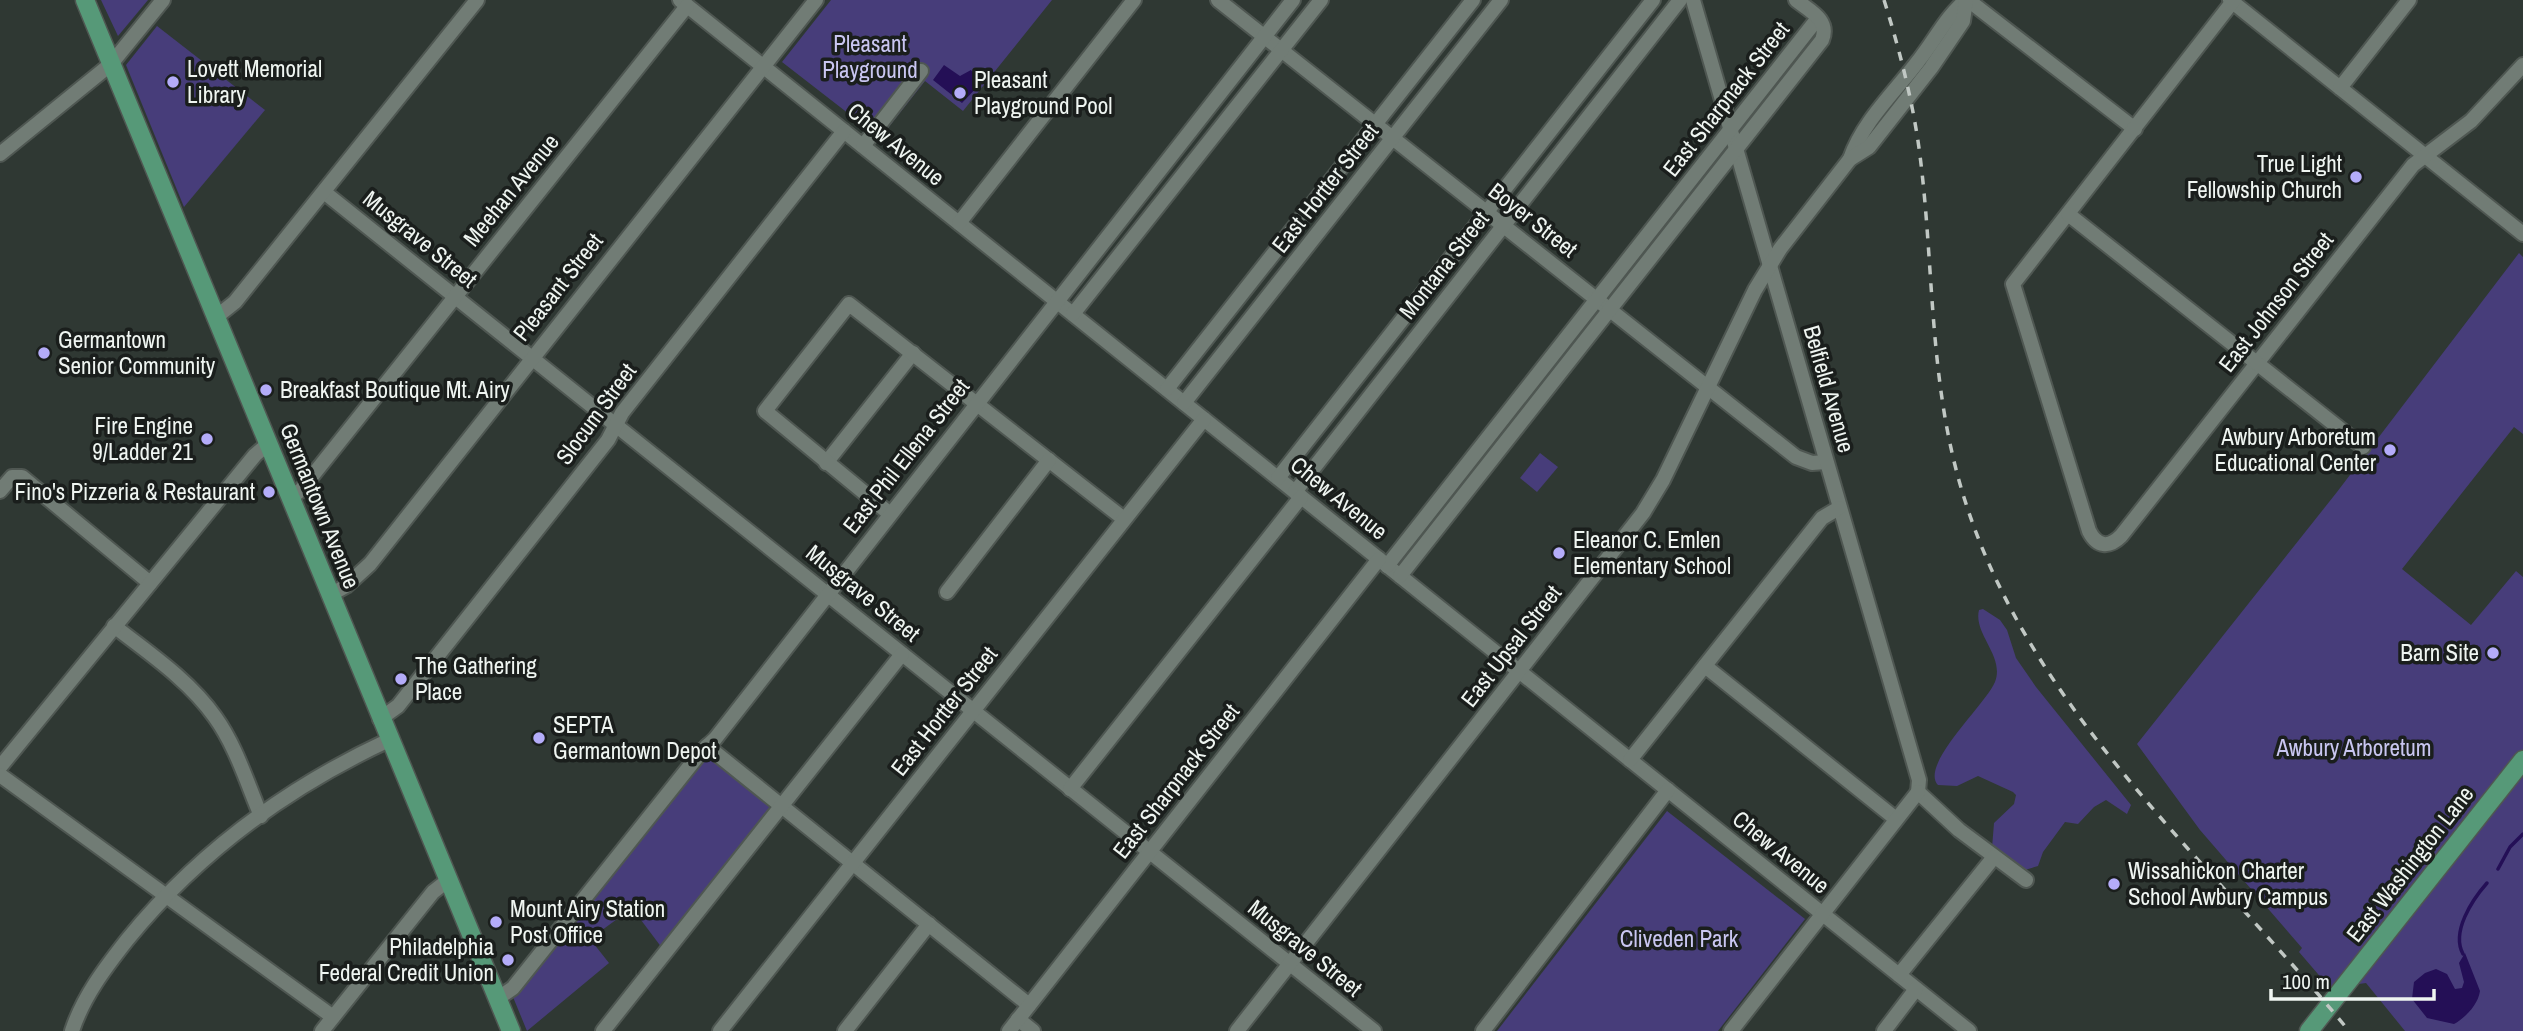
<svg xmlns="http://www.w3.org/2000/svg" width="2523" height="1031" font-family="'Archivo Narrow',sans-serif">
<rect width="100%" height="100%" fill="#2f3833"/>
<g fill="#473d7a">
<polygon points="101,0 148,0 118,36"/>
<polygon points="831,0 1052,0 963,111 925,81 880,138 782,62"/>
<polygon points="157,26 265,110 184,207 126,65"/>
<polygon points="2519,253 2523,257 2523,434 2514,427 2402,569 2471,625 2516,571 2523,577 2523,1031 2405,1031 2366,983 2330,988 2299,952 2302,948 2200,830 2137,744 2337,492"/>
<polygon points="1540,453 1558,467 1537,492 1520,478"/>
<path d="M 1983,609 L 2000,620 L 2007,630 L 2016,658 L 2036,687 L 2131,805 L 2127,814 L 2106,800 L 2094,807 L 2078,824 L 2065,822 L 2043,852 L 2038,866 L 2025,870 L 1992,848 L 1994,823 L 2014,804 L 2016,795 L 2013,792 L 1978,776 L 1957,786 L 1938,785 C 1919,765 1986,704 1995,682 C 2005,656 1973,634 1979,610 Z"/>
<polygon points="705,755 774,806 662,948 632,908 590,939 609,963 527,1031 513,997"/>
<polygon points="1667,811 1805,919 1718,1031 1497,1031"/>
</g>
<g fill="#240f56">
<polygon points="944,65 960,76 971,70 981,83 962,103 933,80"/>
<path d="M 2465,953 L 2480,991 C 2478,1005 2465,1018 2454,1024 L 2427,1018 L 2412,999 L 2414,982 L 2425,973 L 2436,969 L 2447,974 L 2455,989 L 2462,988 L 2464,982 L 2459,963 Z"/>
</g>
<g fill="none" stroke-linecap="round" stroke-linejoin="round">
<g stroke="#240f56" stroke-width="3.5">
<polyline points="2498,869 2510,847 2523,834"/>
<path d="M 2463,954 C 2451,932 2472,900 2487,883"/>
</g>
<g stroke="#4f5752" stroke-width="18">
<g id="minor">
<polyline points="680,0 1969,1031"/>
<polyline points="1218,0 1796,457 1812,463 1826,462"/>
<polyline points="1693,0 1919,780 1918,792"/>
<polyline points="1968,0 2135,129"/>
<polyline points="2230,0 2523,234"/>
<path d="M 2234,0 L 2013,284 L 2089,531 C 2097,547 2109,548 2121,536 L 2413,165 L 2471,121 L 2523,65"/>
<polyline points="2340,88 2409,0"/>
<polyline points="863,146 921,71"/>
<polyline points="0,154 111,64 163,0"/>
<path d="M 1850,159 C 1863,121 1895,92 1919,60 C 1935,40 1946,17 1966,0"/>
<polyline points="324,192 1374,1031"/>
<polyline points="2068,214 2363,447"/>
<polyline points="959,223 1134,0"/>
<polyline points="1073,314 1321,0"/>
<polyline points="215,318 235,302 477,0"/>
<polyline points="1167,389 1473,0"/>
<polyline points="1184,403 1501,0"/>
<polyline points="826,463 913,353"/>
<polyline points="1278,478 1653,0"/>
<polyline points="0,491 12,477 22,477 150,583"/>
<polyline points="1295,492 1680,0"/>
<polyline points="290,498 301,490 687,6"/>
<polyline points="890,514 765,411 849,304 1124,519"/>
<polyline points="1387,566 1818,18"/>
<path d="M 1400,576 L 1822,40 C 1830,20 1810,11 1796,0"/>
<polyline points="947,592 1049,460"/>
<polyline points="330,595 346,586 370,564 816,0"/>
<path d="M 114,626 C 149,653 190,681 215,717 C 236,746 247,783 261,816"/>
<polyline points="1705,666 1896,819"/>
<polyline points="380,719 398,706 608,440 622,413 844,131"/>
<polyline points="707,746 1029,1005"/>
<polyline points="1630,760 1822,518 1839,508"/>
<polyline points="0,767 255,455 268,444"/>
<polyline points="0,775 333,1017"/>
<polyline points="1070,789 1301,497"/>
<polyline points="1918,792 1959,830 2026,880"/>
<polyline points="1899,975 1994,857"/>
<polyline points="497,999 513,988 701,752 715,739 1293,0"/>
<polyline points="1018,1019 1033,1031"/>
<path d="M 72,1031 C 83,997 105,968 127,940 C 197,854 288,787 389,740"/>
<polyline points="322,1031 433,892 447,881"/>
<polyline points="603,1031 902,654"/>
<polyline points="720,1031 1204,419"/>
<polyline points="845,1031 929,924"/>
<polyline points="1009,1031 1379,559"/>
<polyline points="1237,1031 1643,513 1663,480 1755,290 1780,249 1850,159 1869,147 1931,68 1963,21 1966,0"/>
<polyline points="1483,1031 1668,790"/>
<polyline points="1731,1031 1918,792"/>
<polyline points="1884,1031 1916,989"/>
</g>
</g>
<g stroke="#4f5752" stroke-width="21">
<g id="major">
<polyline points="85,0 511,1031"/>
<polyline points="2309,1031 2523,760"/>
</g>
</g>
<use href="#minor" stroke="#717c75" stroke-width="14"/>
<use href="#major" stroke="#569978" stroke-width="18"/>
<path stroke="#c1c8c4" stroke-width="3.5" stroke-dasharray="9 9" stroke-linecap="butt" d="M 1884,0 C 1899,48 1912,98 1919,148 C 1933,252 1929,355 1953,457 C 2008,693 2202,851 2349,1031"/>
</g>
<g fill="#b4acf9" stroke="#1a1e1c" stroke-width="2.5">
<circle cx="173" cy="82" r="7"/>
<circle cx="960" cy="93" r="7"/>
<circle cx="2356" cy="177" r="7"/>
<circle cx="44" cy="353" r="7"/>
<circle cx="266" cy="390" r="7"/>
<circle cx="207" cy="439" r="7"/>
<circle cx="2390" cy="450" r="7"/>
<circle cx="269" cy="492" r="7"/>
<circle cx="1559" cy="553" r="7"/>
<circle cx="2493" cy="653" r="7"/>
<circle cx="401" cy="679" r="7"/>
<circle cx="539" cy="738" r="7"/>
<circle cx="2114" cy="884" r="7"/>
<circle cx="496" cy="922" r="7"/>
<circle cx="508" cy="960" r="7"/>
</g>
<g text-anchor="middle" stroke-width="7" stroke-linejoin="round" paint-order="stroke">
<g font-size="23" fill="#c9c6f1" stroke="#1a1e1c">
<text x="870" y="52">Pleasant<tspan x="870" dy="26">Playground</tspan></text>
<text x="2354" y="756">Awbury Arboretum</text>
<text x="1679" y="947">Cliveden Park</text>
</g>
<g font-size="23" fill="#eff5f1" stroke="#1a1e1c" text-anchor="start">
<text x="187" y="77">Lovett Memorial<tspan x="187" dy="26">Library</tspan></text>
<text x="974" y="88">Pleasant<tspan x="974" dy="26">Playground Pool</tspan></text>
<text x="2342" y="172" text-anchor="end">True Light<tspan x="2342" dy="26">Fellowship Church</tspan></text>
<text x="58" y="348">Germantown<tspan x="58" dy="26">Senior Community</tspan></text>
<text x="280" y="398">Breakfast Boutique Mt. Airy</text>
<text x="193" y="434" text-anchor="end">Fire Engine<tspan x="193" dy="26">9/Ladder 21</tspan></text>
<text x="2376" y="445" text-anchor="end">Awbury Arboretum<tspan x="2376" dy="26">Educational Center</tspan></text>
<text x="255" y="500" text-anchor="end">Fino's Pizzeria &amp; Restaurant</text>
<text x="1573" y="548">Eleanor C. Emlen<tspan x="1573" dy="26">Elementary School</tspan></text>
<text x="2479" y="661" text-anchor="end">Barn Site</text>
<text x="415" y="674">The Gathering<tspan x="415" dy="26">Place</tspan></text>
<text x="553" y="733">SEPTA<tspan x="553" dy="26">Germantown Depot</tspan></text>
<text x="2128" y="879">Wissahickon Charter<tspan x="2128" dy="26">School Awbury Campus</tspan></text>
<text x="510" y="917">Mount Airy Station<tspan x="510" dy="26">Post Office</tspan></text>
<text x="494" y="955" text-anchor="end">Philadelphia<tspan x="494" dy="26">Federal Credit Union</tspan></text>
</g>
<g font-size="23" fill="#eff5f1" stroke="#1a1e1c">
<text transform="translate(1726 99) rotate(-52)" y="8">East Sharpnack Street</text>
<text transform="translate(896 144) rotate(39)" y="8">Chew Avenue</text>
<text transform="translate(1325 188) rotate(-52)" y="8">East Hortter Street</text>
<text transform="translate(511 190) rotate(-51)" y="8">Meehan Avenue</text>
<text transform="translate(1533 220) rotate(38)" y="8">Boyer Street</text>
<text transform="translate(420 239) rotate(39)" y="8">Musgrave Street</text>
<text transform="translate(1444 265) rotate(-52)" y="8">Montana Street</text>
<text transform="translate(558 287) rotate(-52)" y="8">Pleasant Street</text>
<text transform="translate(2276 302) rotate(-52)" y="8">East Johnson Street</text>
<text transform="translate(1829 389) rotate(74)" y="8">Belfield Avenue</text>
<text transform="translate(596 414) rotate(-54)" y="8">Slocum Street</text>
<text transform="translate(906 456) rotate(-52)" y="8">East Phil Ellena Street</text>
<text transform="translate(1339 498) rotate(39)" y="8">Chew Avenue</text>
<text transform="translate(320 506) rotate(68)" y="8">Germantown Avenue</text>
<text transform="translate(863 593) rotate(39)" y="8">Musgrave Street</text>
<text transform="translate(1511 646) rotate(-52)" y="8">East Upsal Street</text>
<text transform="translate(944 711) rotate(-52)" y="8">East Hortter Street</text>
<text transform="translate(1176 781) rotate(-52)" y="8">East Sharpnack Street</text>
<text transform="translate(1781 852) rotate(39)" y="8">Chew Avenue</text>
<text transform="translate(2410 864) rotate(-52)" y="8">East Washington Lane</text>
<text transform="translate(1305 948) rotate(39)" y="8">Musgrave Street</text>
</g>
</g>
<path d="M2271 989v10h163v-10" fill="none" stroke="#eff5f1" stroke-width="3.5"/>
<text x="2282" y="989" font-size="21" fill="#eff5f1" stroke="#1a1e1c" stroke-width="5" paint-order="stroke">100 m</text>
</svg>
